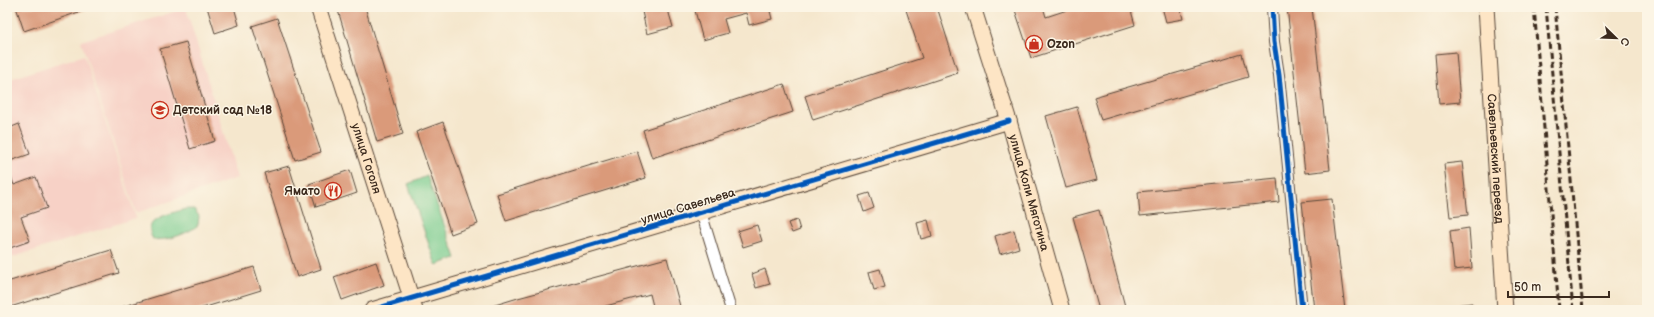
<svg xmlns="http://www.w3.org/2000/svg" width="1654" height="317" font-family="'Balsamiq Sans',sans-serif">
<rect width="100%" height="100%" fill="#fcf5e5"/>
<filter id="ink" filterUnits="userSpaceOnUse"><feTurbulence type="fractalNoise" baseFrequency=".025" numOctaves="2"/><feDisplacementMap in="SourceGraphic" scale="8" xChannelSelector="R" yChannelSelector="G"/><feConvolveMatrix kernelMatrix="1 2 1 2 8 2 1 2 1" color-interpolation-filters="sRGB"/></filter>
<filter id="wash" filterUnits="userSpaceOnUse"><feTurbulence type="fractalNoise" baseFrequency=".012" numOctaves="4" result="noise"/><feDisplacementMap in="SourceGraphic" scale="16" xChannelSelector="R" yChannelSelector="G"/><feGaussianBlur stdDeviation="0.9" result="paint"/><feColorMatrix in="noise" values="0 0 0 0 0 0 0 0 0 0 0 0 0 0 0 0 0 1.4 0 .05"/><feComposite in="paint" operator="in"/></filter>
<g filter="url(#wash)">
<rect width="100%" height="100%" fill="#f5e7cd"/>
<g fill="#f7d1c6">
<polygon points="186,8 237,178 136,213 81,41"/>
<polygon points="84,55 136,218 7,259 7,80"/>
</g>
<g fill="#79cc8f" stroke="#5a7b56">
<polygon points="427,176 456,258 436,265 408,184"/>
<path d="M 185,209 L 194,209 L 199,216 L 198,225 C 190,233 165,242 153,239 C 140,218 171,214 185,209 Z"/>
</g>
<g id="blocks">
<g fill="#da9a7a">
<polygon points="16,7 93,7 24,31"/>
<polygon points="207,7 234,7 239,25 215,33"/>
<polygon points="337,7 365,7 403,134 377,142"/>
<polygon points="641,7 676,7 668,10 673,27 647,34"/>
<polygon points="694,7 769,7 772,19 749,25 746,13 724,19 728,33 703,40"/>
<polygon points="905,7 937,7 958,73 813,120 805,96 922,58"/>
<polygon points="1014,7 1043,7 1046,17 1076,7 1130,7 1135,25 1031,58"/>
<polygon points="1162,7 1180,7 1183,19 1166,22"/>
<polygon points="1287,7 1312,7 1330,170 1305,173"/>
<polygon points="277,18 321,152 295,160 252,26"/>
<polygon points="186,42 215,141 190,149 160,49"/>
<polygon points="1456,52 1460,102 1439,104 1435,54"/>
<polygon points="1242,54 1248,77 1101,120 1094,97"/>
<polygon points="784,84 793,112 652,158 643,130"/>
<polygon points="1077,107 1097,180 1066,188 1046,116"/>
<polygon points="443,122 478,224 451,234 416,132"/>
<polygon points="19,124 30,154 7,162 7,129"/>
<polygon points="637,151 646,178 506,221 497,194"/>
<polygon points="1462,162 1468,215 1450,217 1444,164"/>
<polygon points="7,165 14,185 36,177 47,208 21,217 30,241 7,249"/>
<polygon points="289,166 321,269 297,277 264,173"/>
<polygon points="350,170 357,193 316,207 309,184"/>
<polygon points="1277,178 1279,202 1140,216 1138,192"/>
<polygon points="869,193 874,208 864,212 859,196"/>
<polygon points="1332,199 1345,310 1314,310 1302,202"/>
<polygon points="1099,210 1126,310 1099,310 1073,217"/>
<polygon points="797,220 800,230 792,233 788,223"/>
<polygon points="928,220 932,236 921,239 917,223"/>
<polygon points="757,225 762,241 743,247 738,231"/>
<polygon points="1469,228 1472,268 1454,270 1450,231"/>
<polygon points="1014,230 1019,248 1000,254 995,236"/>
<polygon points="111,250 119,273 7,308 7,282"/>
<polygon points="667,258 681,310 654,310 650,294 591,310 483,310 482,309 518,298"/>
<polygon points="376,262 384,285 342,300 334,277"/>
<polygon points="254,267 261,290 196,310 118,310 118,308"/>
<polygon points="765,269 770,284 756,288 752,274"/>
<polygon points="880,269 885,287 874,290 869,272"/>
<polygon points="1472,303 1473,310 1454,310 1454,305"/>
</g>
</g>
</g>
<g filter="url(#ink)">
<use href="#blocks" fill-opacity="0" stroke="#574638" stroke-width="1"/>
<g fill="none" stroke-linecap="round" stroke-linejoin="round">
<g stroke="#574638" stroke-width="12">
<g id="street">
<polyline points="1272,7 1274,42 1279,75 1302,310"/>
<polyline points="701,212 731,310"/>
</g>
</g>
<g stroke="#574638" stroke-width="17">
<g id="secondary">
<path id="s1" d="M 318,7 L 415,310"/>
<path id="s2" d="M 973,7 L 1009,121 L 1062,310"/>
<path id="s3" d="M 1486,7 L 1505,310"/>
<polyline points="372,310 1009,121"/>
</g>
</g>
<use href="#street" stroke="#fff" stroke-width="10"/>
<use href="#secondary" stroke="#fde5c5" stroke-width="15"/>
<g stroke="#3b2a1e" stroke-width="3" stroke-dasharray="6 3" stroke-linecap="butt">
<polyline points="1534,7 1559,310"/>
<polyline points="1546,7 1573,310"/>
<polyline points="1555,7 1583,310"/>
</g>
<g stroke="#fcf5e5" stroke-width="8">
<g id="cycleway">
<polyline points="1272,7 1274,42 1279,75 1302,310"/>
<polyline points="372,310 1009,121"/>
</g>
</g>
<use href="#cycleway" stroke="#0057b8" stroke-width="5"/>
</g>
</g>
<defs>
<g id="shop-ring" transform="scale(0.9)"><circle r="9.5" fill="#fcf5e5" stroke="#c8321e" stroke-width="1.5"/><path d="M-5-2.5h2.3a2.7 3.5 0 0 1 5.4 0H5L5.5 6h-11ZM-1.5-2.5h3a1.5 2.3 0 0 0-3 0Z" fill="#c8321e"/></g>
<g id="school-ring" transform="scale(0.9)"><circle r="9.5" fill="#fcf5e5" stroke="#c8321e" stroke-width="1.5"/><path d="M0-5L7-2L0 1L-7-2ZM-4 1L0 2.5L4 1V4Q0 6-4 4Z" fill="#c8321e"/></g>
<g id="restaurant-ring" transform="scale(0.9)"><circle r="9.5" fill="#fcf5e5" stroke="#c8321e" stroke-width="1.5"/><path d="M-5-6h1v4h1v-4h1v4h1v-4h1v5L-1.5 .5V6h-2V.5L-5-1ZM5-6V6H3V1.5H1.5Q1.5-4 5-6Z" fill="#c8321e"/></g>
</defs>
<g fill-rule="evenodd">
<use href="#shop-ring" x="1034" y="44"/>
<use href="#school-ring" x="160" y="110"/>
<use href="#restaurant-ring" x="333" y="191"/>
</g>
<g text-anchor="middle" stroke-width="3" stroke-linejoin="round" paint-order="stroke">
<g font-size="12" font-weight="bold" fill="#3b2a1e" stroke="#fcf5e5" text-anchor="start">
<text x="1047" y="48">Ozon</text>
<text x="173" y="114">Детский сад №18</text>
<text x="320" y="195" text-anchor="end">Ямато</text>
</g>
<g font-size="12" fill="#3b2a1e" stroke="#fcf5e5">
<text dy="4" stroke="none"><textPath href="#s1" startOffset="159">улица Гоголя</textPath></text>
<text dy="4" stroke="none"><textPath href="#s3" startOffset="152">Савельевский переезд</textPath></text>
<text dy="4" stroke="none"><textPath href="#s2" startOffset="194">улица Коли Мяготина</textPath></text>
<text transform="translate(688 206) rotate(-17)" y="4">улица Савельева</text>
</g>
</g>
<rect width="1654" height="317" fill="none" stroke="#fcf5e5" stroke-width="24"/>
<g transform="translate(1616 38) rotate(113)" stroke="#fcf5e5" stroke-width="3" paint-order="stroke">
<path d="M0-3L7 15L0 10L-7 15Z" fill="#3b2a1e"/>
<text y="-6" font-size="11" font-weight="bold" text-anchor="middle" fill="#3b2a1e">С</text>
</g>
<path d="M1508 291v6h101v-6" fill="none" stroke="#3b2a1e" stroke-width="2"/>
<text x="1514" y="291" font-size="12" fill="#3b2a1e" stroke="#fcf5e5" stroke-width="3" paint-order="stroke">50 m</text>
</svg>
